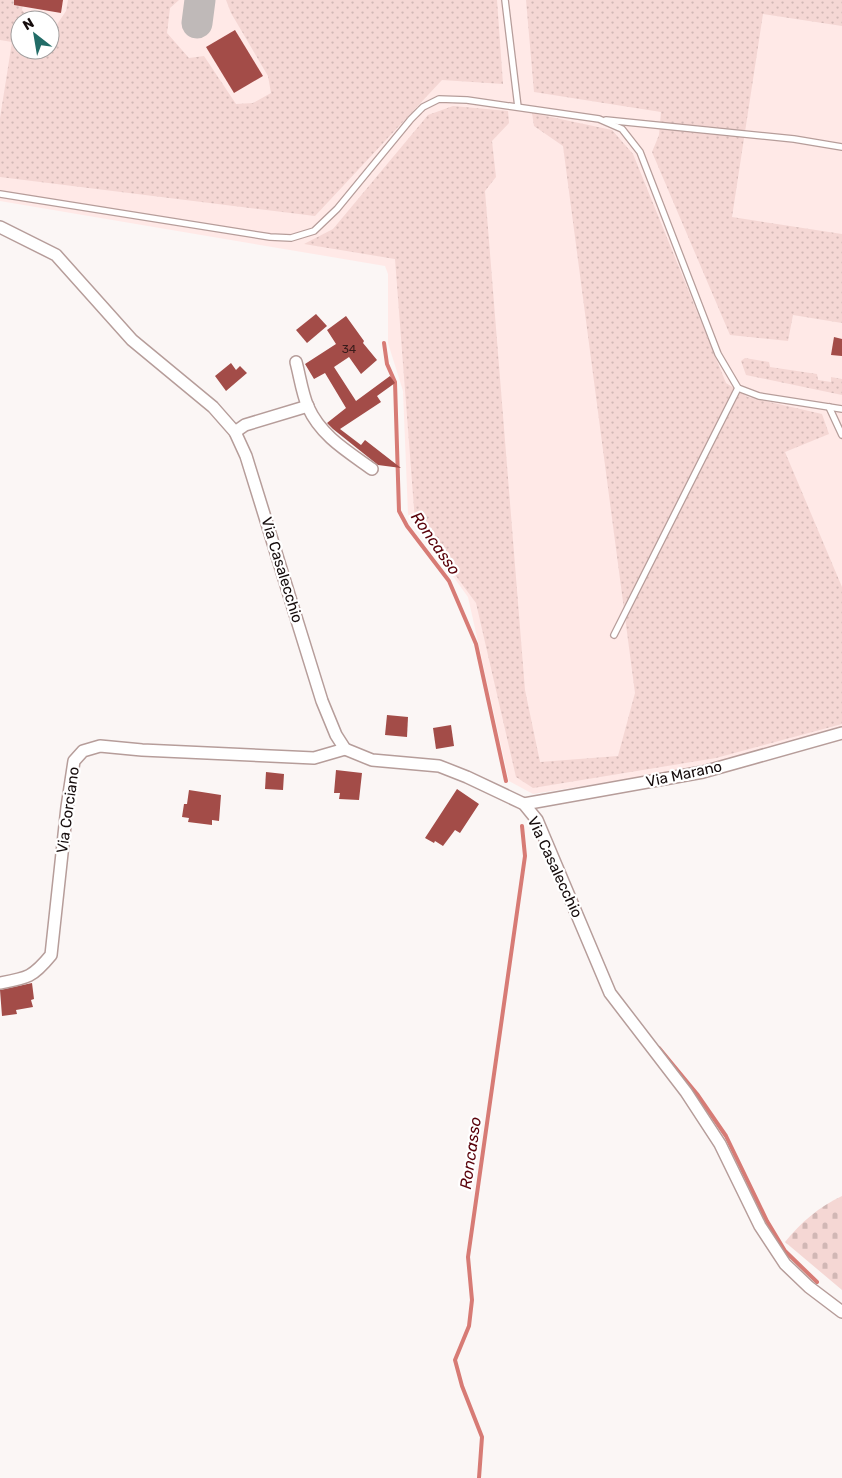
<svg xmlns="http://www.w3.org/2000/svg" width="842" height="1478" font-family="Rubik,sans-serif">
<defs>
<pattern id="grass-dots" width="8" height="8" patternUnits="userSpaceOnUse" patternTransform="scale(1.25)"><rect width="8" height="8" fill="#f5d7d4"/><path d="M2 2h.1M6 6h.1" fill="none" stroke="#d1b7b5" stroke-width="1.8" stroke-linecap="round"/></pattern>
<pattern id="cemetery-stones" width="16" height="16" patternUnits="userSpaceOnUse" patternTransform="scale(1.25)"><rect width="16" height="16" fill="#f5d7d4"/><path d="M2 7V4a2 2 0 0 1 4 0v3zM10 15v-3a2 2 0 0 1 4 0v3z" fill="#d1b7b5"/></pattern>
</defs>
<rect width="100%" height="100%" fill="#fbf6f5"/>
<path fill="#ffe9e7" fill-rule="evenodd" d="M 0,0 L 842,0 L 842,728 L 696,768 L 533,794 L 509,781 L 468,597 L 408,514 L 403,391 L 388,343 L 388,274 L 385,266 L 0,201 ZM 20,20 L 50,20 L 50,50 L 20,50 Z"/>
<g fill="url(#grass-dots)">
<polygon points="0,0 24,0 22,10 30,20 20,20 20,50 50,50 50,29 54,29 66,11 68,0 179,0 170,8 167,33 189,58 204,56 236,104 253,103 271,93 268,76 231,13 226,0 497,0 503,84 442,80 315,216 0,177 0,118 12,42 0,40"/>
<polygon points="526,0 842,0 842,26 763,14 732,217 842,234 842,323 793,315 788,341 730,335 652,152 659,135 661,112 534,92"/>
<polygon points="453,106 508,111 509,123 492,141 496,177 485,191 525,690 540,762 618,756 635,693 563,146 534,126 532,113 612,130 633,154 726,383 748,397 822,414 829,434 785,452 842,587 842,724 716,758 533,788 516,777 476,603 415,521 395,259 304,244 333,229 428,115"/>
<polygon points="745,358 769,362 770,367 817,374 818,380 831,382 831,377 842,379 842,395 746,375 741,361"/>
</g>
<path fill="url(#cemetery-stones)" d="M 842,1196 L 842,1290 L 785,1242 C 801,1222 819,1207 842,1196 Z"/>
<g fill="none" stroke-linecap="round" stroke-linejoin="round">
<g stroke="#d77b75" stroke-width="4">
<polyline points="384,343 387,364 395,382 399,511 407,526 449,581 476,644 506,781"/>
<polyline points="659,1048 697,1094 726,1136 767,1221 785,1251 817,1282"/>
<polyline points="479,1478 482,1437 462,1386 455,1360 469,1326 472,1300 468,1257 525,856 522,826"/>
</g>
<polyline stroke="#bfb9b8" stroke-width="31" points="197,23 200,0"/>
</g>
<g fill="#a34c48">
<polygon points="14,0 63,0 61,13 14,5"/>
<polygon points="235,30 263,76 234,93 206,47"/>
<polygon points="316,314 327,326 307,343 296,330"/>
<polygon points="346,316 364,341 363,343 377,360 361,374 349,357 334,367 356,401 390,376 395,383 377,396 381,402 340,429 361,445 365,440 401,468 378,465 333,429 327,423 346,408 325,373 314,379 305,364 336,344 327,330"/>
<polygon points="834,337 842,339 842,356 831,355"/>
<polygon points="231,363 236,370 240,366 247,373 226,391 215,376"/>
<polygon points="387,715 408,717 407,737 385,735"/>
<polygon points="451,725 454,746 436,749 433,728"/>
<polygon points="336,770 362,773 359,800 339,799 340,793 334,793"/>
<polygon points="266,772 284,774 283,790 265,789"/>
<polygon points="457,789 479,804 460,833 455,830 443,846 435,841 434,843 425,838"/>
<polygon points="189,790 221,795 219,821 212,820 212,825 188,822 189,818 182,817 184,804 187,804"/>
<polygon points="32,983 34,999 31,1000 33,1007 16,1010 17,1014 2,1016 0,990"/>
</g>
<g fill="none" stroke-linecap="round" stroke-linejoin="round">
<g stroke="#b69d9a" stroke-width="8">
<g id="lane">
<polyline points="505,0 518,107"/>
<polyline points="606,120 794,139 842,147"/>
<polyline points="0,194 270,237 291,238 314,231 337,209 411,119 423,107 439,99 467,100 599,119 622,129 640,152 718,354 738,388 759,396 842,409"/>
<polyline points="829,407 842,435"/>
<polyline points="614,635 738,388"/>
</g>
</g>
<g stroke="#b69d9a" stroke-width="14">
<g id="street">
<polyline points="0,227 56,255 132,340 213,407 235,432 246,456 322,701 336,735 345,749 372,760 439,766 467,777 524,804 537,820 610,993 686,1092 720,1144 760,1226 785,1264 809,1287 842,1312"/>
<path d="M 296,362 C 300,377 302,393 308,407 C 321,436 347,451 372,469"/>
<polyline points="235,432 245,425 308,406"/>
<polyline points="524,804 703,772 842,733"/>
<path d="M 0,983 C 28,978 33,977 51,955 L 67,807 L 74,761 L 83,751 L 100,746 L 142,750 L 314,758 L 345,749"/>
</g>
</g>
<use href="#lane" stroke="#fff" stroke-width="5.5"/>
<use href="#street" stroke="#fff" stroke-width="11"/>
</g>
<g text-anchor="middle" stroke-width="4.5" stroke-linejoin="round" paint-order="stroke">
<g font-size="12" fill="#381c1b">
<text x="349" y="353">34</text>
</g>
<g font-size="15" fill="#150c0c" stroke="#fff">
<text transform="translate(282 570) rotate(73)" y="5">Via Casalecchio</text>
<text transform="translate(684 774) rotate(-12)" y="5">Via Marano</text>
<text transform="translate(68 810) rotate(-82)" y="5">Via Corciano</text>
<text transform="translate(555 867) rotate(65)" y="5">Via Casalecchio</text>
</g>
<g font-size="16" font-style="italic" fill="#59020a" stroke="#fff">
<text transform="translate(436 543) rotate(55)" y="6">Roncasso</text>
<text transform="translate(470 1153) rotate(-82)" y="6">Roncasso</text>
</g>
</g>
<g transform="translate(35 35) rotate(329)"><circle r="24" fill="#ffffff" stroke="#a19e9e"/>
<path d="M0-4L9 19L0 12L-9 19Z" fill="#226c67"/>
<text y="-8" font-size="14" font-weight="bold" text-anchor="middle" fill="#150c0c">N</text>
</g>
</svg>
